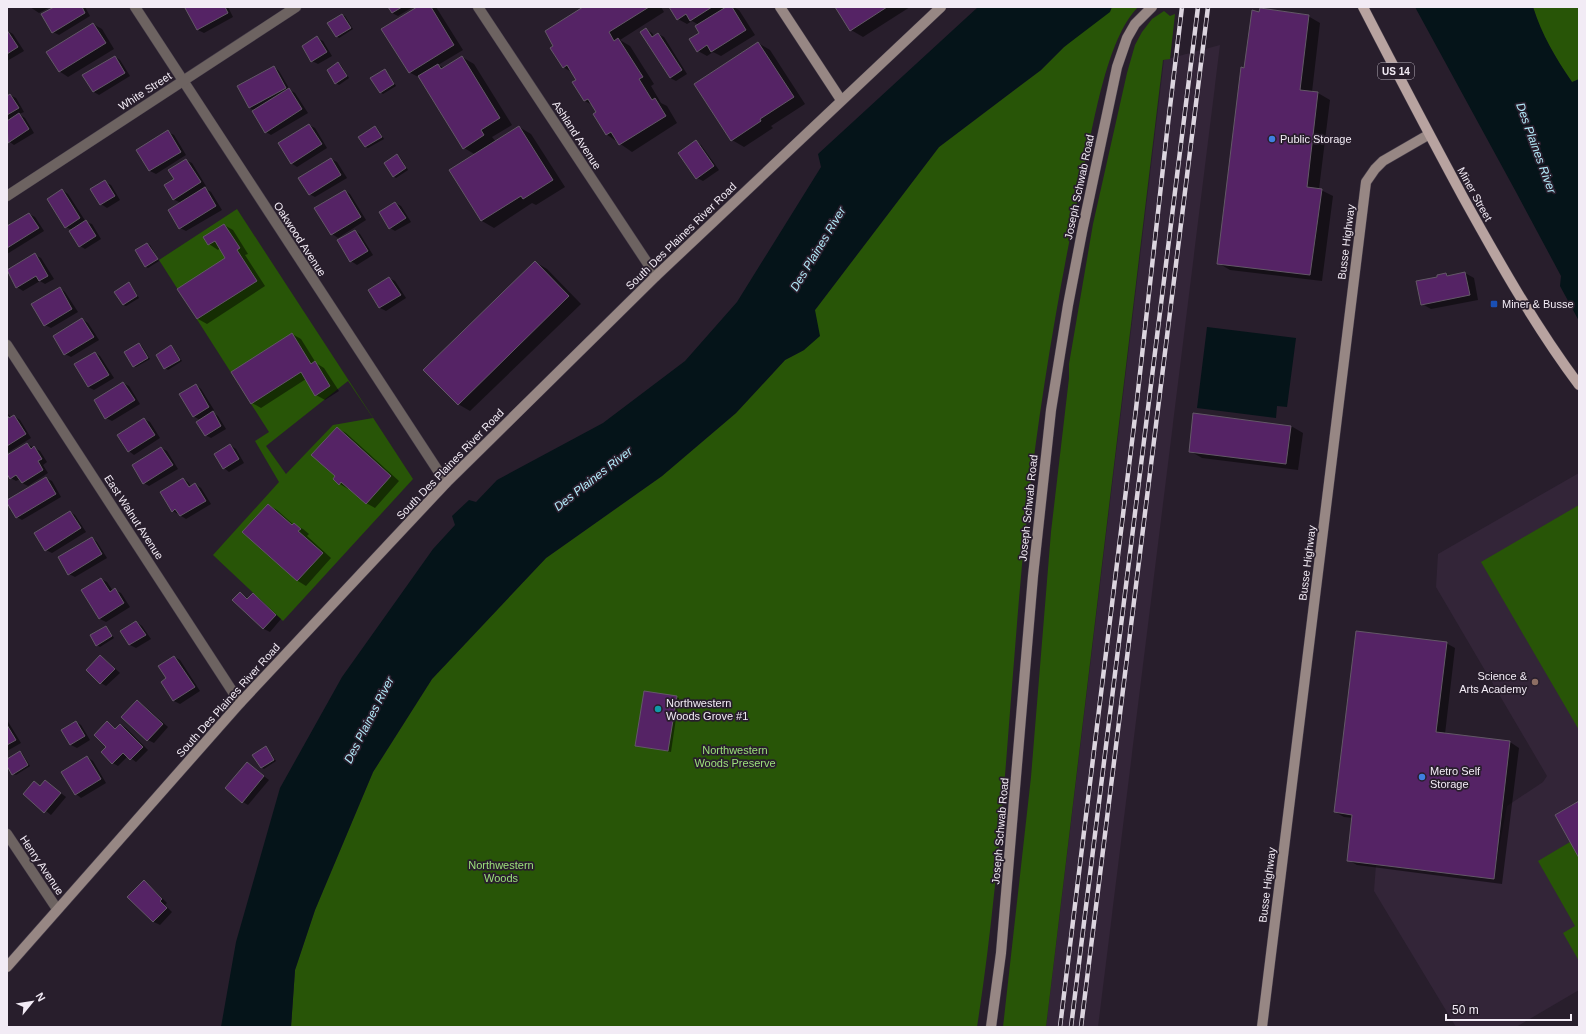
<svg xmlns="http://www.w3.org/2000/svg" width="1586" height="1034" font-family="Helvetica,sans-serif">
<rect width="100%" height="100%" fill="#281e2c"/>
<g fill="#332538">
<polygon points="1220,45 1098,1027 1046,1027 1164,60"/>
<polygon points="1579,473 1579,990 1516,1027 1456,1027 1374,891 1376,864 1493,879 1507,806 1543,782 1547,776 1436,587 1438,554"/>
</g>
<g fill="#285507" fill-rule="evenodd">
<path d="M 1112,7 L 1138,7 C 1106,39 1093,128 1083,173 C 1056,303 1034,433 1022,565 C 1008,719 1001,874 977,1027 L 291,1027 L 295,970 L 315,910 L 373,772 L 432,679 L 546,558 L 662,476 L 736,413 L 785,360 L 804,350 L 815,310 L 939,147 L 1041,70 L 1064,47 Z"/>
<polygon points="1533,7 1579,7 1579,92 1562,68 1541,31"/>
<polygon points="1164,11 1170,16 1175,14 1170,59 1163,60 1046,1027 1003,1027 1031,777 1051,532 1069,378 1069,364 1093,224 1127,73 1135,45 1142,32 1152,19"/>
<path d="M 237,209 L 413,479 L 283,621 L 213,555 L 279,482 L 255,441 L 269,432 L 159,260 ZM 348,381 L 373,418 L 333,425 L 286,474 L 266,446 Z"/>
<polygon points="1579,505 1579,730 1481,562"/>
<polygon points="1570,842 1579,858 1579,961 1563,933 1575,926 1538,861"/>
</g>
<g fill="#051419">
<polygon points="978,7 1112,7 1110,12 1064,47 1041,70 939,147 815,310 820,336 804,350 785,360 736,413 662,476 546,558 432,679 373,772 315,910 295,970 291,1027 221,1027 236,942 280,788 342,677 433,549 455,525 452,516 469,500 476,502 497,480 603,423 685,361 737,302 821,167 818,154"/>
<path d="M 1415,7 L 1533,7 C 1542,35 1555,57 1572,82 L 1579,79 L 1579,321 L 1560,286 L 1561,276 L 1516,192 Z"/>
<polygon points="1207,327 1296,338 1287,407 1277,406 1276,418 1197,408"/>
</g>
<g fill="#0007">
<polygon points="30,7 50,7 39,13"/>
<polygon points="56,7 85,7 90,16 59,35 53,32"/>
<polygon points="188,7 228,7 233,17 204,33 198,30 186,8"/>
<polygon points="389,7 413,7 398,16 392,13"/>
<polygon points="419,7 436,7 463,50 438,65 444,68 462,57 474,64 512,125 492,137 496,142 519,127 531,134 565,187 536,205 532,203 494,228 482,221 450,171 476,155 464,148 420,77 418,77 409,72"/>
<polygon points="585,7 661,7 664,12 620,40 630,46 654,84 651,86 661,103 667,106 677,123 632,152 606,134 598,112 594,106 585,101 573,82 578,80 573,73 563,67 555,46"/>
<polygon points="670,7 733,7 739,10 755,35 721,56 713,52 707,56 698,51 700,34 699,25 692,21 687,24 678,19"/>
<polygon points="836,7 910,7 863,37 851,30"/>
<polygon points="1260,13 1308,16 1320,23 1312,92 1318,93 1330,100 1319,189 1333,196 1322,281 1230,270 1218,263 1245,69"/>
<polygon points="342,15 345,16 353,29 339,38 337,36"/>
<polygon points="93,24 102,29 114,49 68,77 59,71"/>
<polygon points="646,29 652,33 654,36 658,34 664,37 687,74 676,81 670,78"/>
<polygon points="8,31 13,34 24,51 7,61"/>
<polygon points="317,38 323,41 332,56 318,64 312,61"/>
<polygon points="758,43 770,50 805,104 771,126 773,128 744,147 732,140"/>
<polygon points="115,57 120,60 130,76 99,95 94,92"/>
<polygon points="338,63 341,65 349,78 339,85 336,83"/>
<polygon points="274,67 279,71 290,90 295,93 308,113 271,135 266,132 255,111 250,108 238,86"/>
<polygon points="385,70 387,72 396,86 383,94 380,92"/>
<polygon points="10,95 16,98 24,112 19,114 25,118 34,133 14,145 7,140 7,122 9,121 7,120 7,97"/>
<polygon points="309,125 315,128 327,148 297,167 291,163"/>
<polygon points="375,127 378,129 384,139 368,148 366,147 360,137"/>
<polygon points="168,132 174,135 186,155 156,174 150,171 138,151"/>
<polygon points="696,142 701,145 719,170 703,181 697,178"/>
<polygon points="397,155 400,157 408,170 396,178 393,176"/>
<polygon points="331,159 337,162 347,178 315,197 309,194"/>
<polygon points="186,160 192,163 206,186 203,187 211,192 222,210 186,231 180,228 181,203 173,199 175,179"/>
<polygon points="105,182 111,185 120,200 107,208 101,204"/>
<polygon points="62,190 68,194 86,222 92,224 101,239 85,249 80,246 72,230 66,227"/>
<polygon points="345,191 350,194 366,220 338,238 332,234"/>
<polygon points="395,203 401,206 411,222 395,231 390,228"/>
<polygon points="29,214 35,217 44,231 7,254 7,228"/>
<polygon points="224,225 233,230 248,254 245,255 265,286 207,324 198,319 178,289 227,258 220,248 218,250 209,244"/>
<polygon points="355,231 360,234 373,255 357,265 351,261"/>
<polygon points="147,244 150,245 159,261 148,268 145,266"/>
<polygon points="35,255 41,258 54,279 45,284 40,281 23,291 17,287 7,271"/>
<polygon points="535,262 547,269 581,304 470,411 458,404"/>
<polygon points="1465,273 1474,278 1478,300 1431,309 1422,304 1438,278 1446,274 1450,276"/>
<polygon points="389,278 395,281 406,298 386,311 380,308 369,290"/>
<polygon points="129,283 131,285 139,298 126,306 123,305"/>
<polygon points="60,288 65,292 78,312 51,328 45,325"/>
<polygon points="82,319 88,323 99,340 71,357 65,354"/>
<polygon points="292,334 301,339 316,363 324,368 339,391 325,400 316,395 306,379 261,408 252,403"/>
<polygon points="139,344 142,346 150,359 136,367 134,366"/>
<polygon points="171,347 173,348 182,361 168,370 165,368"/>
<polygon points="95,353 100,356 114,378 94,390 88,387"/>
<polygon points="123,383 129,386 140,404 112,421 106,418"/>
<polygon points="196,385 201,389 214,410 212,412 218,416 226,429 211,438 205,435 200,420 193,416"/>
<polygon points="7,413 12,418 14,416 20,420 31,438 7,453"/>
<polygon points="144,419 150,422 160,438 134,455 129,451"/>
<polygon points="1291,426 1303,433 1298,470 1202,458 1190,451"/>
<polygon points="337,428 346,433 399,481 375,508 366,503 349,488 348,489 340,484 337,476"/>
<polygon points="27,444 40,451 47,462 43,465 48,473 28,486 22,483 20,479 16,481 11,478 7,472 7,456"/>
<polygon points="230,445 236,449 244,463 229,472 224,468"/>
<polygon points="161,448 167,451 178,469 149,486 144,483"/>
<polygon points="46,478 52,481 61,497 22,520 17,517 7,501"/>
<polygon points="183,479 188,482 191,487 195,484 201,488 211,504 186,519 173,511"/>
<polygon points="268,505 277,510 294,525 303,529 309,534 307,536 331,558 306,586 298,581 244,532"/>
<polygon points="70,512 75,515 86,532 52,553 46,550"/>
<polygon points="92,538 97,542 107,558 75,577 69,574"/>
<polygon points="101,579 107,582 113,591 115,590 121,593 130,607 106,622 100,619 82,591"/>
<polygon points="240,593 249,599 253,595 259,598 281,619 270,632 264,629 233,600"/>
<polygon points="136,622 142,626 151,639 136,648 130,645 122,631"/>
<polygon points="106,627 114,638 100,647 97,645"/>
<polygon points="1446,643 1455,648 1445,734 1510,742 1519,748 1502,884 1357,865 1348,860 1353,818 1344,817 1335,812"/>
<polygon points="100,656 106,660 120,673 106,686 101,683"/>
<polygon points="174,657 180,660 200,691 180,704 174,701 162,682 168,678"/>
<polygon points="676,697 679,698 671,752 639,746"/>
<polygon points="137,701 142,704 168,727 154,743 148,740"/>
<polygon points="7,720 21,743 7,751"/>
<polygon points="76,722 81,725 90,740 77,748 71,745 62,731"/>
<polygon points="107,723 116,729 121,725 126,728 148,750 136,762 128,756 118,766 113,763"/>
<polygon points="266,747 268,749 276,761 264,769 261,767"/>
<polygon points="20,752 22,753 30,766 16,775 13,774 7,764 7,760"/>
<polygon points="87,757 93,761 106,783 81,798 76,794"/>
<polygon points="247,763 269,780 248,805 243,802"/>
<polygon points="45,781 66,797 51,815 24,794 34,782 41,786"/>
<polygon points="144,882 149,885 167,903 165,905 172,912 160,925 154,922 129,897"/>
</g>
<g fill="#552365" stroke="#635867">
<polygon points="54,7 82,7 85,13 52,33 41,14"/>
<polygon points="186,7 225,7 228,13 197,30 185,8"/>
<polygon points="388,7 402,7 392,13"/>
<polygon points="417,7 431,7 454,45 409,73 381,29"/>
<polygon points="583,7 649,7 609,32 614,41 618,38 643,77 639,79 652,100 655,98 666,116 619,145 611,132 606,135 593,114 596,112 588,99 584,101 572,82 576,80 567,65 563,68 550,48 553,46 545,31"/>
<polygon points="669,7 712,7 690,21 686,14 677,20"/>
<polygon points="726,7 732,7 746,30 711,52 707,45 697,52 689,39 699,33 695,26"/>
<polygon points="835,7 887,7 850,31"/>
<polygon points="1260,8 1309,15 1300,90 1318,92 1307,187 1322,189 1310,275 1217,264 1241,67 1244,68 1252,10 1259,12"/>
<polygon points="342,14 351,28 336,37 327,23"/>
<polygon points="93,23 106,43 59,72 46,52"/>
<polygon points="646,28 652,37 658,33 682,70 670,78 640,32"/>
<polygon points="7,30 18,47 7,54"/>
<polygon points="317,36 327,52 311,62 302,46"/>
<polygon points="758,42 794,97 760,119 761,121 731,141 694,84"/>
<polygon points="115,56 125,73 93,92 82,75"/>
<polygon points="462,56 500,118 481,130 484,135 463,149 418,76 438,64 441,69"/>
<polygon points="338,62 347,76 335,84 327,70"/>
<polygon points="274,66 286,88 249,108 237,86"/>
<polygon points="385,69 394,84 380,93 370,78"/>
<polygon points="289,88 302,109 265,133 252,111"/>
<polygon points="10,94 19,108 7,115 7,96"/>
<polygon points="19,113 29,129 8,143 7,121"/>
<polygon points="309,124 322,144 291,164 278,143"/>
<polygon points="375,126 382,137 365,147 358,137"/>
<polygon points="519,126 553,180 523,199 521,196 481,221 449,170"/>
<polygon points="168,130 181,152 149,171 136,150"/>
<polygon points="696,140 714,166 696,179 678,153"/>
<polygon points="397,154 406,168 393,177 384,163"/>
<polygon points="331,158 341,175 309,195 298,178"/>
<polygon points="186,159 201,182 173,200 164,185 174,179 168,170"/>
<polygon points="105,180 115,196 100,205 90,189"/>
<polygon points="205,187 216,206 179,229 168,210"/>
<polygon points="62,189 80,218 65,228 47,199"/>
<polygon points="345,190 361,217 331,235 314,208"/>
<polygon points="395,202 406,218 389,229 379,212"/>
<polygon points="29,213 39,228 7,248 7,226"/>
<polygon points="86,220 96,236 79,247 69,231"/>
<polygon points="224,224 240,248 237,250 257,281 197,319 177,289 225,258 215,241 208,245 203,237"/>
<polygon points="355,230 368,251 350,262 337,240"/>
<polygon points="147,243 158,259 145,267 135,250"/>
<polygon points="35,253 48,276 39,281 36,276 16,288 7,270"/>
<polygon points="535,261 569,296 458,405 423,370"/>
<polygon points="1465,272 1470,295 1421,305 1416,281 1437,277 1437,275 1446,273 1447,276"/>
<polygon points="389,277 401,295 379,308 368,290"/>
<polygon points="129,282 137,296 123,305 114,292"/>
<polygon points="60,287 72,309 44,326 31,304"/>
<polygon points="82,318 94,337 64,355 53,336"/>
<polygon points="292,333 311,364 315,361 330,386 315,396 301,372 251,404 231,372"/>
<polygon points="139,343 148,358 133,367 124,352"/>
<polygon points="171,345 180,360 164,369 156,355"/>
<polygon points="95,352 109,375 88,387 74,364"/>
<polygon points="123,382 135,400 105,419 94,400"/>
<polygon points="196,384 209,407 193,417 179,394"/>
<polygon points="213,411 221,426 205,436 196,422"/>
<polygon points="1193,413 1291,426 1286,464 1189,452"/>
<polygon points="7,415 9,418 14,415 26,434 7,446"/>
<polygon points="144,418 155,435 128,452 117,435"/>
<polygon points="337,427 391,476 366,504 341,482 339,485 333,479 335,476 311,455"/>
<polygon points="27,443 31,449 34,446 42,459 38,461 43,470 22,483 16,475 10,479 7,474 7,455"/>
<polygon points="230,444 239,459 223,469 214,454"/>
<polygon points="161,447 173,465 143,484 132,465"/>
<polygon points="46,477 56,494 16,518 7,503 7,500"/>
<polygon points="183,478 189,487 195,483 206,501 180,516 175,509 172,512 160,492"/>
<polygon points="268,504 292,525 294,523 301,529 298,531 323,553 297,581 242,532"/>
<polygon points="70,511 81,528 45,551 34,533"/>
<polygon points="92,537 102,554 68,575 58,557"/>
<polygon points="101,578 110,592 115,588 124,603 99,619 81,590"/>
<polygon points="240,592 247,599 253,593 276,615 263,629 232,600"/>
<polygon points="136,621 146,635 129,645 120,631"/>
<polygon points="106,626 112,636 96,646 90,635"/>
<polygon points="1356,631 1447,642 1436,732 1510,741 1494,879 1347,861 1352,815 1334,812"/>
<polygon points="100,655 115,669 100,684 86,670"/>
<polygon points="174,656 195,687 173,701 161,682 166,678 158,666"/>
<polygon points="644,691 677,696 668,751 635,746"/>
<polygon points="137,700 163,724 147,741 121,717"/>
<polygon points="76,721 85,736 70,745 61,730"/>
<polygon points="107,721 115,729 120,724 143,747 130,760 123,753 112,764 101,752 106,747 94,735"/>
<polygon points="7,725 16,740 7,745"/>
<polygon points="266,746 274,760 261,768 252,755"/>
<polygon points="20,751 28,765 12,775 7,766 7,759"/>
<polygon points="87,756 101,779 75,795 61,772"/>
<polygon points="247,762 264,776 242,803 225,788"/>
<polygon points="45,780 61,793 44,813 23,794 34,781 40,786"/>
<polygon points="1579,801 1579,858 1555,815"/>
<polygon points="144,880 162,899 160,901 167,908 153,922 127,897"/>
</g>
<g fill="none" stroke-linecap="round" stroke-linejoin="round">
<g stroke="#443b48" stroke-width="11">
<g id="street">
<polyline points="135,7 446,483"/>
<polyline points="478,7 656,276"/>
<polyline points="7,196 296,7"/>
<polyline points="7,345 240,703"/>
<polyline points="7,834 57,909"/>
</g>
</g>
<g stroke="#443b48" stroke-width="11">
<g id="secondary">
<polyline points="780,7 841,100"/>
<polyline points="7,967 240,703 446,483 656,276 941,7"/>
<polyline points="991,1027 1001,953 1033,576 1051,410 1068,305 1082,232 1117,67 1127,38 1135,24 1152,7"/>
<polyline points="1262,1027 1366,182 1375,169 1383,161 1428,135"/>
</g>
</g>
<g stroke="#443b48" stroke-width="11">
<path id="primary" d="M 1363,7 C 1396,71 1429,134 1463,197 C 1499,262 1535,326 1579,385"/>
</g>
<use href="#street" stroke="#6d6361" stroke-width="10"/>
<use href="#secondary" stroke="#978784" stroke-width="10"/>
<use href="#primary" stroke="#b8a3a0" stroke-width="10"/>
<g stroke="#dcd5df" stroke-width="4.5">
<g id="rail">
<polyline points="1060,1027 1136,409 1167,132 1182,7"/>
<polyline points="1071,1027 1198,7"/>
<polyline points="1081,1027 1208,7"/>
</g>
</g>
<use href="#rail" stroke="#281e2c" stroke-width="3" stroke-dasharray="9" stroke-linecap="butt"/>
</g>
<g fill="#3f7fe0" stroke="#281e2c" stroke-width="1.5">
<circle cx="1272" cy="139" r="4"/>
<circle cx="1422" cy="777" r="4"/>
</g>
<rect fill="#1a4fb4" stroke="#281e2c" stroke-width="1.5" x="1490" y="300" width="8" height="8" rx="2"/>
<circle fill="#8d6e63" stroke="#281e2c" stroke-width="1.5" cx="1535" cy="682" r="4"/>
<circle fill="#0f9aa8" stroke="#281e2c" stroke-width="1.5" cx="658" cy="709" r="4"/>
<g text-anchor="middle" stroke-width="3.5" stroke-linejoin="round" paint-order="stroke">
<rect fill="#281e2c" stroke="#b5aeb9" stroke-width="1" x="1378" y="63" width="36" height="16" rx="3"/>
<g font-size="10" font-weight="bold" fill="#f2ebf5">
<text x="1396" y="75">US 14</text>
</g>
<g font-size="11" fill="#f2ebf5" stroke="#281e2c">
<text transform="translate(145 91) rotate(-33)" y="4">White Street</text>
<text transform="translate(577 135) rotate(57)" y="4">Ashland Avenue</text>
<text transform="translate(1079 187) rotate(-78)" y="4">Joseph Schwab Road</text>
<text transform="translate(1475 194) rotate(61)" y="4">Miner Street</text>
<text transform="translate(681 236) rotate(-44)" y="4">South Des Plaines River Road</text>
<text transform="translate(300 239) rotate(57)" y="4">Oakwood Avenue</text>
<text transform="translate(1346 242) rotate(-83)" y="4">Busse Highway</text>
<text transform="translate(450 464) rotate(-46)" y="4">South Des Plaines River Road</text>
<text transform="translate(1028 508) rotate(-84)" y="4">Joseph Schwab Road</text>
<text transform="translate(134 517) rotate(57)" y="4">East Walnut Avenue</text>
<text transform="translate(1307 563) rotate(-83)" y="4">Busse Highway</text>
<text transform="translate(228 700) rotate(-48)" y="4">South Des Plaines River Road</text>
<text transform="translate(1000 831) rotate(-85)" y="4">Joseph Schwab Road</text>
<text transform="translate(42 865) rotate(56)" y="4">Henry Avenue</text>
<text transform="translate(1267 885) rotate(-83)" y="4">Busse Highway</text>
</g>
<g font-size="11" fill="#f2ebf5" stroke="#281e2c" text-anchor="start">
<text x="1280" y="143">Public Storage</text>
<text x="1502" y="308">Miner &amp; Busse</text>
<text x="1527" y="680" text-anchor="end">Science &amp;<tspan x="1527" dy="13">Arts Academy</tspan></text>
<text x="666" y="707">Northwestern<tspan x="666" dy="13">Woods Grove #1</tspan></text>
<text x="1430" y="775">Metro Self<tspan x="1430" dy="13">Storage</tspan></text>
</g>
<g font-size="11" fill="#9ce07b" stroke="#281e2c">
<text x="735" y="754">Northwestern<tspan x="735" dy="13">Woods Preserve</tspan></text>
<text x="501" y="869">Northwestern<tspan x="501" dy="13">Woods</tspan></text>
</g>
<g font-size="12" font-style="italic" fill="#b3eaf9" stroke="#281e2c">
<text transform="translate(1536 148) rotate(70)" y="4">Des Plaines River</text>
<text transform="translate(818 249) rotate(-59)" y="4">Des Plaines River</text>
<text transform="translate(593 479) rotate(-38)" y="4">Des Plaines River</text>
<text transform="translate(369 720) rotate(-63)" y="4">Des Plaines River</text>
</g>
</g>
<rect width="1586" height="1034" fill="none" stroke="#f2ebf5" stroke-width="16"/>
<g transform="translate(32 1002) rotate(60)" stroke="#281e2c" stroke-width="3" paint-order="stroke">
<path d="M0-3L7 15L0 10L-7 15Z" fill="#f2ebf5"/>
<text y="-6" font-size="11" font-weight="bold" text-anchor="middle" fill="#f2ebf5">N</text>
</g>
<path d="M1446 1014v6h125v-6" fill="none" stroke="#f2ebf5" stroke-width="2"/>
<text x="1452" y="1014" font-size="12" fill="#f2ebf5" stroke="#281e2c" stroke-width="3" paint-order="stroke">50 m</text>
</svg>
